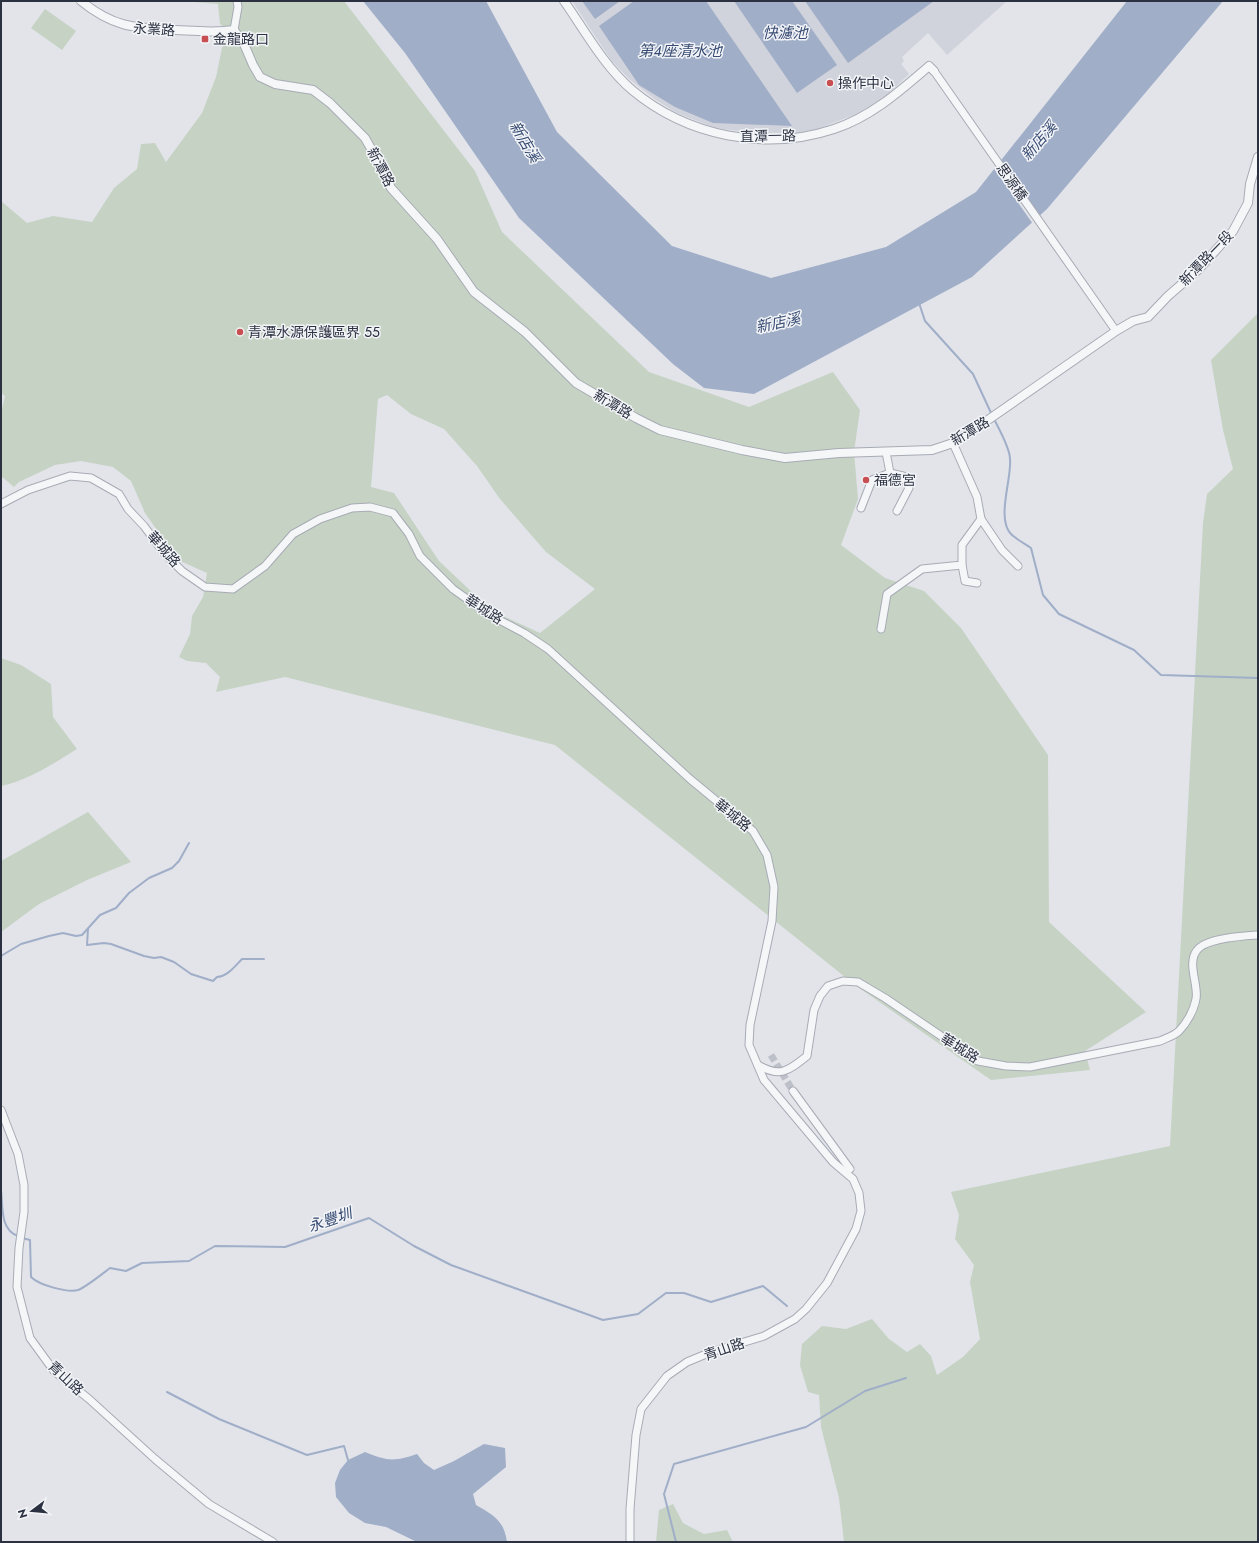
<svg xmlns="http://www.w3.org/2000/svg" width="1259" height="1543" font-family="Jost,'Noto Sans TC',sans-serif">
<rect width="100%" height="100%" fill="#e2e4ea"/>
<polygon fill="#d1d3dc" points="572,1 1007,1 947,55 928,33 902,57 904,61 901,64 909,74 886,96 859,113 817,129 790,134 756,133 715,128 677,113 656,100 629,79 611,60"/>
<g fill="#c6d3c4" fill-rule="evenodd">
<path d="M 182,1 L 344,1 L 475,171 L 502,232 L 649,372 L 749,407 L 833,372 L 860,410 L 854,452 L 858,499 L 841,545 L 885,578 L 924,591 L 961,628 L 1048,755 L 1049,922 L 1146,1012 L 1085,1051 L 1090,1070 L 991,1080 L 855,985 L 555,745 L 285,677 L 216,692 L 220,677 L 206,663 L 187,661 L 179,657 L 190,634 L 192,616 L 203,597 L 207,573 L 178,560 L 145,513 L 131,481 L 113,467 L 81,461 L 55,465 L 19,482 L 14,487 L 1,476 L 1,413 L 5,396 L 1,393 L 1,201 L 27,223 L 53,216 L 92,222 L 114,188 L 137,169 L 141,144 L 155,143 L 166,162 L 202,113 L 216,77 L 222,48 L 240,17 L 239,11 L 228,29 L 220,24 L 218,4 ZM 387,395 L 411,414 L 444,429 L 477,466 L 500,499 L 546,552 L 595,589 L 540,633 L 492,611 L 439,561 L 394,493 L 371,487 L 378,399 Z"/>
<polygon points="45,9 76,31 62,50 31,28"/>
<polygon points="1258,313 1258,1542 844,1542 839,1498 821,1427 819,1395 808,1392 800,1365 802,1344 822,1326 846,1329 872,1319 889,1339 907,1352 920,1344 931,1356 937,1375 963,1357 980,1339 970,1282 974,1265 955,1239 959,1215 951,1192 1170,1146 1203,523 1207,494 1233,469 1223,430 1211,360"/>
<path d="M 1,658 L 21,665 L 51,684 L 53,717 L 77,749 C 53,764 29,780 1,786 Z"/>
<polygon points="88,812 131,862 87,880 39,904 1,932 1,861"/>
<polygon points="673,1504 683,1523 704,1534 727,1530 733,1542 656,1542 659,1510"/>
</g>
<g fill="#a0aec8">
<polygon points="363,1 486,1 557,132 672,246 771,278 886,247 976,192 1127,1 1223,1 1047,209 972,277 754,394 704,388 673,364 519,218 405,53"/>
<polygon points="582,1 620,1 595,19"/>
<polygon points="634,1 706,1 792,126 713,123 675,107 639,85 599,26"/>
<polygon points="734,1 792,1 837,65 797,93"/>
<polygon points="805,1 934,1 848,63"/>
<path d="M 484,1444 L 505,1448 L 506,1467 L 473,1494 L 476,1505 C 493,1515 504,1520 507,1542 L 417,1542 L 386,1527 L 365,1523 L 349,1513 L 336,1497 L 335,1483 L 340,1470 L 348,1460 L 365,1452 C 387,1461 394,1462 417,1454 L 424,1463 L 434,1470 L 454,1461 Z"/>
</g>
<polygon fill="#e2e4ea" points="1000,159 1040,217 1033,224 993,167"/>
<g fill="none" stroke-linecap="round" stroke-linejoin="round">
<g stroke="#a0aec8" stroke-width="2">
<polyline points="919,303 925,321 973,374 992,415"/>
<path d="M 994,419 C 999,429 1010,448 1010,459 C 1012,479 996,518 1011,534 C 1016,539 1025,544 1031,548 L 1043,595 L 1059,614 L 1134,650 L 1161,675 L 1258,678"/>
<path d="M 88,929 L 87,945 L 104,943 L 111,944 L 144,956 L 154,958 L 161,957 L 174,962 L 191,974 L 213,981 L 217,977 C 227,977 236,965 242,959 L 264,959"/>
<polyline points="1,956 21,944 49,936 63,933 76,936 82,935 100,915 116,908 129,893 149,878 172,868 179,861 189,843"/>
<path d="M 1,1190 C 3,1207 0,1230 18,1236"/>
<path d="M 22,1238 L 30,1240 L 31,1277 C 39,1285 67,1293 78,1290 C 86,1287 102,1274 110,1268 L 126,1271 L 142,1263 L 189,1261 L 215,1246 L 285,1247 L 369,1218 L 414,1246 L 451,1265 L 603,1320 L 638,1314 L 666,1293 L 684,1293 L 711,1302 L 763,1286 L 787,1306"/>
<polyline points="167,1392 219,1419 307,1455 344,1446 348,1460"/>
<polyline points="676,1542 664,1494 674,1464 806,1427 865,1391 906,1378"/>
</g>
<polyline stroke="#bdc0c8" stroke-width="7" stroke-dasharray="7 3.5" stroke-linecap="butt" points="771,1055 793,1091"/>
<g stroke="#a7abb4" stroke-width="9">
<g id="minor">
<polyline points="234,30 238,7 237,1"/>
<polyline points="934,71 1116,331"/>
<polyline points="886,452 890,473 903,476 909,488 897,511"/>
<polyline points="1,504 28,490 70,476 91,478 119,494 128,509 144,526 164,553 182,571 205,587 233,589 265,566 293,534 320,519 352,508 370,507 393,513 409,534 420,556 453,589 488,614 524,633 548,649 690,779 753,831 767,855 774,887 772,921 750,1025 749,1045 764,1080 833,1162 853,1179 859,1193 861,1211 856,1229 827,1283 806,1309 795,1319 764,1336 711,1352 687,1362 667,1376 641,1409 636,1435 630,1509 630,1542"/>
<polyline points="861,508 872,480 890,473"/>
<polyline points="981,519 1002,550 1018,566"/>
<polyline points="962,565 965,581 977,583"/>
<polyline points="881,629 887,594 922,569 962,565 962,545 981,519 977,497 953,443"/>
<path d="M 758,1065 C 780,1078 788,1071 807,1056 L 814,1010 L 820,996 L 828,986 L 843,981 L 858,982 L 885,998 L 978,1061 L 1006,1066 L 1030,1067 L 1160,1041 C 1166,1038 1174,1036 1179,1031 C 1187,1023 1194,1010 1196,999 C 1199,984 1185,961 1199,948 C 1210,938 1243,936 1258,935"/>
<polyline points="793,1091 850,1169"/>
<polyline points="1,1110 18,1154 24,1185 24,1212 19,1248 17,1287 30,1338 54,1371 89,1399 155,1459 209,1504 273,1542"/>
</g>
</g>
<g stroke="#a7abb4" stroke-width="10">
<g id="tertiary">
<path d="M 81,1 C 114,28 135,28 176,30 C 196,31 215,33 234,30 L 244,44 L 253,65 L 260,77 L 275,84 L 313,90 L 330,103 L 365,138 L 378,161 L 391,188 L 437,239 L 474,292 L 525,332 L 576,383 L 636,418 L 660,430 L 742,450 L 785,458 L 839,453 L 932,450 L 953,443 L 985,422 L 1116,331 L 1133,321 L 1148,317 L 1168,296 L 1199,269 L 1233,231 L 1248,203 L 1250,184 L 1258,157"/>
<path d="M 564,1 C 585,31 604,66 632,90 C 687,136 765,152 834,129 C 871,117 900,91 929,66 L 934,71"/>
</g>
</g>
<use href="#minor" stroke="#f5f6f8" stroke-width="7"/>
<use href="#tertiary" stroke="#f5f6f8" stroke-width="8"/>
</g>
<g fill="#c74f52" stroke="#f2f4f7" stroke-width="1.5">
<rect x="201" y="35" width="8" height="8" rx="2"/>
<circle cx="830" cy="83" r="4"/>
<circle cx="240" cy="332" r="4"/>
<circle cx="866" cy="480" r="4"/>
</g>
<g text-anchor="middle" stroke-width="3" stroke-linejoin="round" paint-order="stroke">
<g font-size="14" fill="#2b3141" stroke="#f2f4f7">
<text transform="translate(154 29) rotate(4)" y="5">永業路</text>
<text transform="translate(768 136) rotate(-1)" y="5">直潭一路</text>
<text transform="translate(381 167) rotate(62)" y="5">新潭路</text>
<text transform="translate(1012 182) rotate(55)" y="5">思源橋</text>
<text transform="translate(1206 258) rotate(-46)" y="5">新潭路一段</text>
<text transform="translate(613 404) rotate(31)" y="5">新潭路</text>
<text transform="translate(970 431) rotate(-31)" y="5">新潭路</text>
<text transform="translate(164 549) rotate(49)" y="5">華城路</text>
<text transform="translate(484 609) rotate(33)" y="5">華城路</text>
<text transform="translate(733 815) rotate(39)" y="5">華城路</text>
<text transform="translate(960 1048) rotate(32)" y="5">華城路</text>
<text transform="translate(724 1349) rotate(-19)" y="5">青山路</text>
<text transform="translate(66 1378) rotate(43)" y="5">青山路</text>
</g>
<g font-size="14" fill="#2b3141" stroke="#f2f4f7" text-anchor="start">
<text x="213" y="44">金龍路口</text>
<text x="838" y="88">操作中心</text>
<text x="248" y="337">青潭水源保護區界 55</text>
<text x="874" y="485">福德宮</text>
</g>
<g font-size="15" font-style="italic" fill="#374b73" stroke="#f2f4f7">
<text x="785" y="38">快濾池</text>
<text x="680" y="56">第4座清水池</text>
<text transform="translate(1039 141) rotate(-49)" y="5">新店溪</text>
<text transform="translate(525 142) rotate(59)" y="5">新店溪</text>
<text transform="translate(778 323) rotate(-12)" y="5">新店溪</text>
<text transform="translate(330 1220) rotate(-19)" y="5">永豐圳</text>
</g>
</g>
<rect width="1259" height="1543" fill="none" stroke="#2b3141" stroke-width="4"/>
<g transform="translate(32 1511) rotate(254)" stroke="#f2f4f7" stroke-width="3" paint-order="stroke">
<path d="M0-3L7 15L0 10L-7 15Z" fill="#2b3141"/>
<text y="-6" font-size="11" font-weight="bold" text-anchor="middle" fill="#2b3141">N</text>
</g>
</svg>
